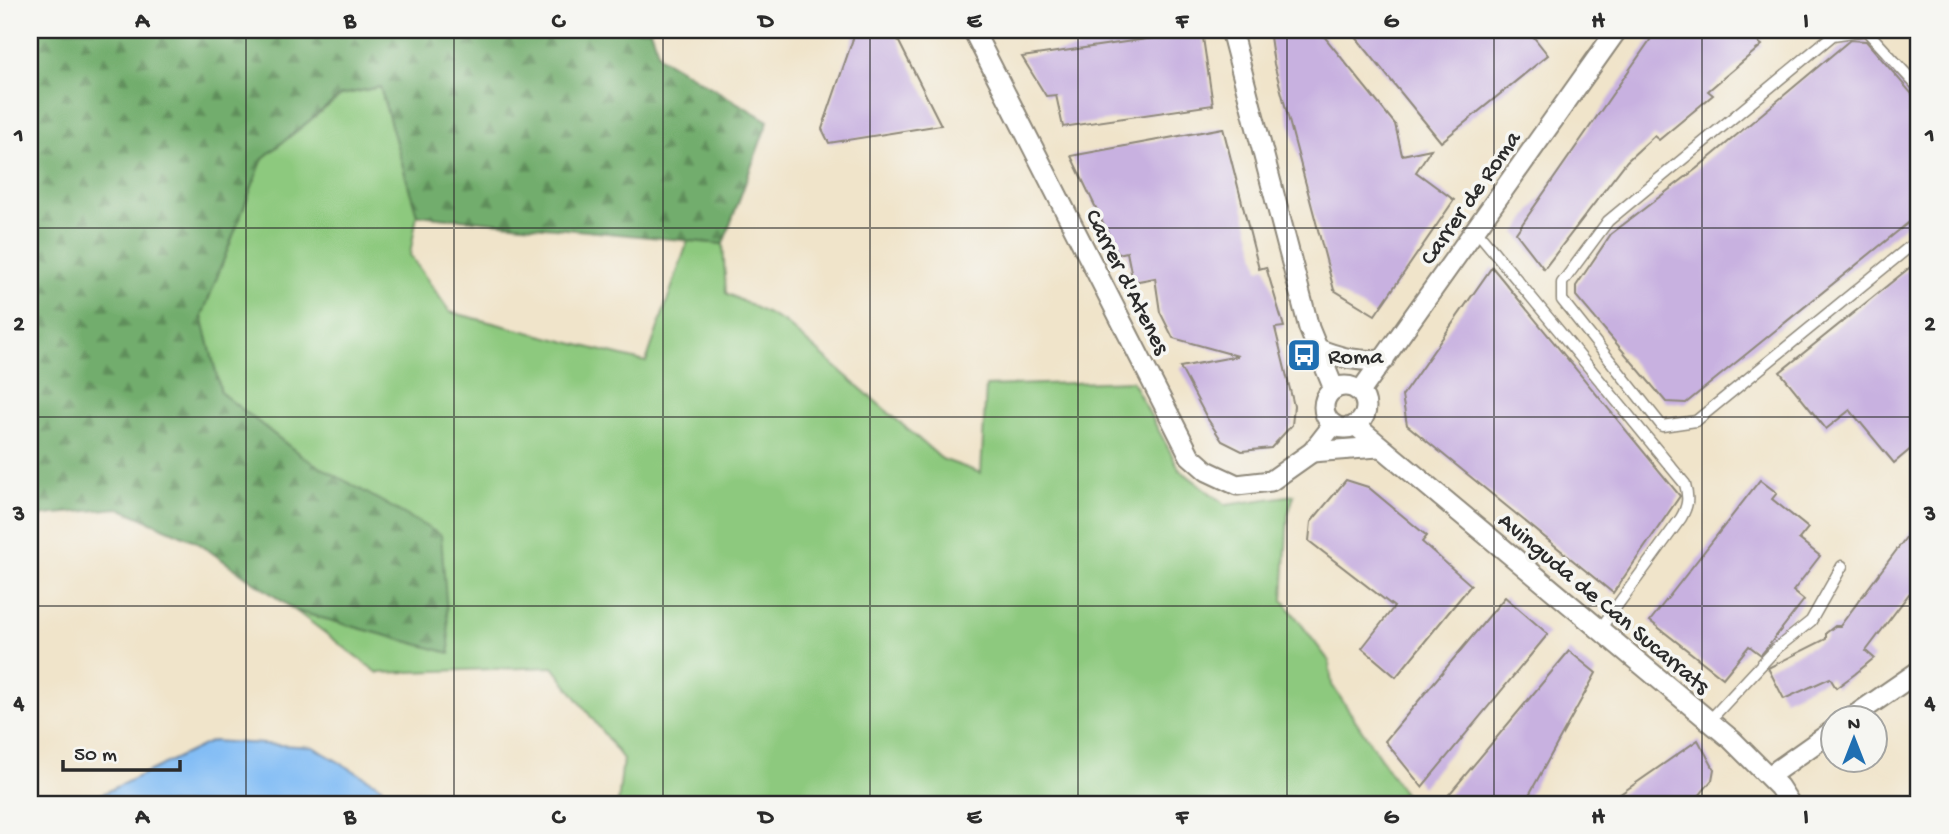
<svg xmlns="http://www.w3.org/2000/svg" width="1949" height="834" font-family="'Gochi Hand',sans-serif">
<defs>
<pattern id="forest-firs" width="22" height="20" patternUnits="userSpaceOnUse" patternTransform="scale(1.75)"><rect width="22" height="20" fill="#72ad6d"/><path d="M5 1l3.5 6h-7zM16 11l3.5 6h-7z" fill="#5e8d5a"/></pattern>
</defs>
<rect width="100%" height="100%" fill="#f6f6f2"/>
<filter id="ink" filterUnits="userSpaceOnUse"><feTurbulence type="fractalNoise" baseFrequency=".0143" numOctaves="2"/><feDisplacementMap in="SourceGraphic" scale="14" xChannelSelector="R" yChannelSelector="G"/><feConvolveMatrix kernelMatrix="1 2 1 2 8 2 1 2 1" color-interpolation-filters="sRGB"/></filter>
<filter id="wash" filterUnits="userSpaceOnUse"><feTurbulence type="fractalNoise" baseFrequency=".00686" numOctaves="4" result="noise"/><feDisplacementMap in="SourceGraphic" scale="28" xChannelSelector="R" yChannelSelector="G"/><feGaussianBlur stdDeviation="1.57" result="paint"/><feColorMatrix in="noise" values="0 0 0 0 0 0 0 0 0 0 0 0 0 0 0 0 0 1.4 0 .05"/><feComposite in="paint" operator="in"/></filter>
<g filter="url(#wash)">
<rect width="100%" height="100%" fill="#f0e4ca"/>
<polygon fill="#8dc97e" stroke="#5c7a54" stroke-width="2" points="380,87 417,215 410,255 450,312 646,362 688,241 723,244 726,293 784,322 942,459 981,473 986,386 1132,381 1180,470 1226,505 1294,495 1288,515 1283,600 1329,661 1332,685 1411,804 618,804 623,759 553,667 378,673 296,611 450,653 303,457 221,393 202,316 263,158 342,95"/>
<polygon fill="url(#forest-firs)" stroke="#4e6c4c" stroke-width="2" points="30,30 650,30 660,57 768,121 723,244 417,215 380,87 341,95 263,158 202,316 221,393 303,457 441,535 450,653 296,611 195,541 119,508 44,515 30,524"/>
<polygon fill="#83bdf5" stroke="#577490" stroke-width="2" points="212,741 313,747 382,787 382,804 81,804"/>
<g id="blocks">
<g fill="#c8b1e0">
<polygon points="856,30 893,30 941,125 829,143 822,129"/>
<polygon points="1269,30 1319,30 1395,124 1402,155 1431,149 1416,172 1454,200 1375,315 1334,290 1274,64"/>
<polygon points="1350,30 1528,30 1548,55 1441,142"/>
<polygon points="1657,30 1773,30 1758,42 1762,45 1708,91 1713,95 1659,140 1654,136 1627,161 1544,269 1516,233"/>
<polygon points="1202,31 1213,105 1063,127 1056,95 1046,96 1022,57"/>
<polygon points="1850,40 1866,41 1919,102 1919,214 1686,403 1666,402 1576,296 1576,286 1611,234 1696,169"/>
<polygon points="1223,128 1259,269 1266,267 1284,327 1275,328 1294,406 1292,425 1271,448 1242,451 1222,441 1207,418 1180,367 1238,356 1173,338 1160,312 1155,278 1133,282 1127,252 1118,254 1071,156"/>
<polygon points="1919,260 1919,442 1894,463 1850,410 1826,429 1780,372"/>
<polygon points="1492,267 1680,496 1613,593 1407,425 1402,396"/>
<polygon points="1346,480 1368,487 1427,536 1422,542 1471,585 1396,677 1362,648 1394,607 1309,541 1311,522"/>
<polygon points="1760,480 1777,493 1772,499 1808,528 1799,539 1820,556 1793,591 1804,600 1766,649 1761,655 1749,646 1723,678 1650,621"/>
<polygon points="1919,520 1919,602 1909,594 1866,651 1874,658 1855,674 1836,688 1830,678 1784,699 1768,668 1826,639 1826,633 1835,626 1840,626"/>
<polygon points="1505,597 1548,634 1422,787 1385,741"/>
<polygon points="1569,651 1596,673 1524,804 1441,804"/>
<polygon points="1698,740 1714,769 1712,780 1698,797 1702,804 1606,804"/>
</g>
</g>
</g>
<g filter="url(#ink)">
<use href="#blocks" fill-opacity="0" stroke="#8e887a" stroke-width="2"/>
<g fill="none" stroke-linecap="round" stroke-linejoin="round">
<g stroke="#8e887a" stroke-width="13">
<g id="service">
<polyline points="1919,88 1866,30 1833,35 1608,221 1562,283 1562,300 1662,426 1696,421 1919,239"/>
<path d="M 1476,230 L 1685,484 C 1689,498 1688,506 1681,518 L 1600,629"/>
<polyline points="1709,721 1777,648 1811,621 1842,566"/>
</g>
</g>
<g stroke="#8e887a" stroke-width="23">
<g id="minor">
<polyline points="973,30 1190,456 1207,471 1237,485 1271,481 1312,452 1333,425"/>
<polyline points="1231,30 1309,328 1334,389"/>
<path d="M 1316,348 C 1339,358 1359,362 1384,360"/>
<circle cx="1345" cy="407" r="21"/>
<polyline points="1360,392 1617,30"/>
<polyline points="1355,425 1732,740 1779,787 1790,804"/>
<polyline points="1312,452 1378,447"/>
<polyline points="1851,718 1919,671"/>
<polyline points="1769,776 1834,730"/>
</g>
</g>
<use href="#service" stroke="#fff" stroke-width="10"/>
<use href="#minor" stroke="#fff" stroke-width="19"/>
</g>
</g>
<path fill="none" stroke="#2b2b2b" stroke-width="2" stroke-opacity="0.55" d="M 246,30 L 246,804M 454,30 L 454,804M 663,30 L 663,804M 870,30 L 870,804M 1078,30 L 1078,804M 1287,30 L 1287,804M 1494,30 L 1494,804M 1702,30 L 1702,804M 30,228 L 1919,228M 30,417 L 1919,417M 30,606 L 1919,606"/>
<defs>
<g id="bus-square" transform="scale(1.75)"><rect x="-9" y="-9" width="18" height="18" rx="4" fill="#1f6fb2" stroke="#f6f6f2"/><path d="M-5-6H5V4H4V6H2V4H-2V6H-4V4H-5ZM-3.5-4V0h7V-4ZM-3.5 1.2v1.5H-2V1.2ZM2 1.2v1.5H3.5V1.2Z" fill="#fff"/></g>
</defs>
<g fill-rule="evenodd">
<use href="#bus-square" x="1304" y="355"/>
</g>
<g text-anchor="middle" stroke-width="7" stroke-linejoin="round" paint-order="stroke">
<g font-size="24" fill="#2b2b2b" stroke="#f6f6f2">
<text transform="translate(1469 197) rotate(-55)" y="8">Carrer de Roma</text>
<text transform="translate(1129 281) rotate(63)" y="8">Carrer d'Atenes</text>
<text transform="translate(1605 602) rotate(40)" y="8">Avinguda de Can Sucarrats</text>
</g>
<g font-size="24" fill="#2b2b2b" stroke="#f6f6f2" text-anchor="start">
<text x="1328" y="363">Roma</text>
</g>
</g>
<rect width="1949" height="834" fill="none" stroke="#f6f6f2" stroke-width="77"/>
<g transform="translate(1854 739)"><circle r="33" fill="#f6f6f2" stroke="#a5a5a2" stroke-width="2"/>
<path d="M0-5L12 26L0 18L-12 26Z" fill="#1f6fb2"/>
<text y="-10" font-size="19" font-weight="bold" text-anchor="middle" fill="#2b2b2b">N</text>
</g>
<path d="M63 760v10h117v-10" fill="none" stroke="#2b2b2b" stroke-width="3.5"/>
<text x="74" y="760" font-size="21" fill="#2b2b2b" stroke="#f6f6f2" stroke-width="5" paint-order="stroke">50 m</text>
<rect x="38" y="38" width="1872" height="758" fill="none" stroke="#2b2b2b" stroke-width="2.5"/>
<g font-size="23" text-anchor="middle" font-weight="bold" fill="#2b2b2b">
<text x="142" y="27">A</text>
<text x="350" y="27">B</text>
<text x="558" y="27">C</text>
<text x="766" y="27">D</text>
<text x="974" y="27">E</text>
<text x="1182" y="27">F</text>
<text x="1391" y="27">G</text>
<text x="1598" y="27">H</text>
<text x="1806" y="27">I</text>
<text x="19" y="141">1</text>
<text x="1930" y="141">1</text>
<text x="19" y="330">2</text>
<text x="1930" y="330">2</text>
<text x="19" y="520">3</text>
<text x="1930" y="520">3</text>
<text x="19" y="709">4</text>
<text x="1930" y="709">4</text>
<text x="142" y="823">A</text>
<text x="350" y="823">B</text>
<text x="558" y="823">C</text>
<text x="766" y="823">D</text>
<text x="974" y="823">E</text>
<text x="1182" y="823">F</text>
<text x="1391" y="823">G</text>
<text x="1598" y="823">H</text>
<text x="1806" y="823">I</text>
</g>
</svg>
